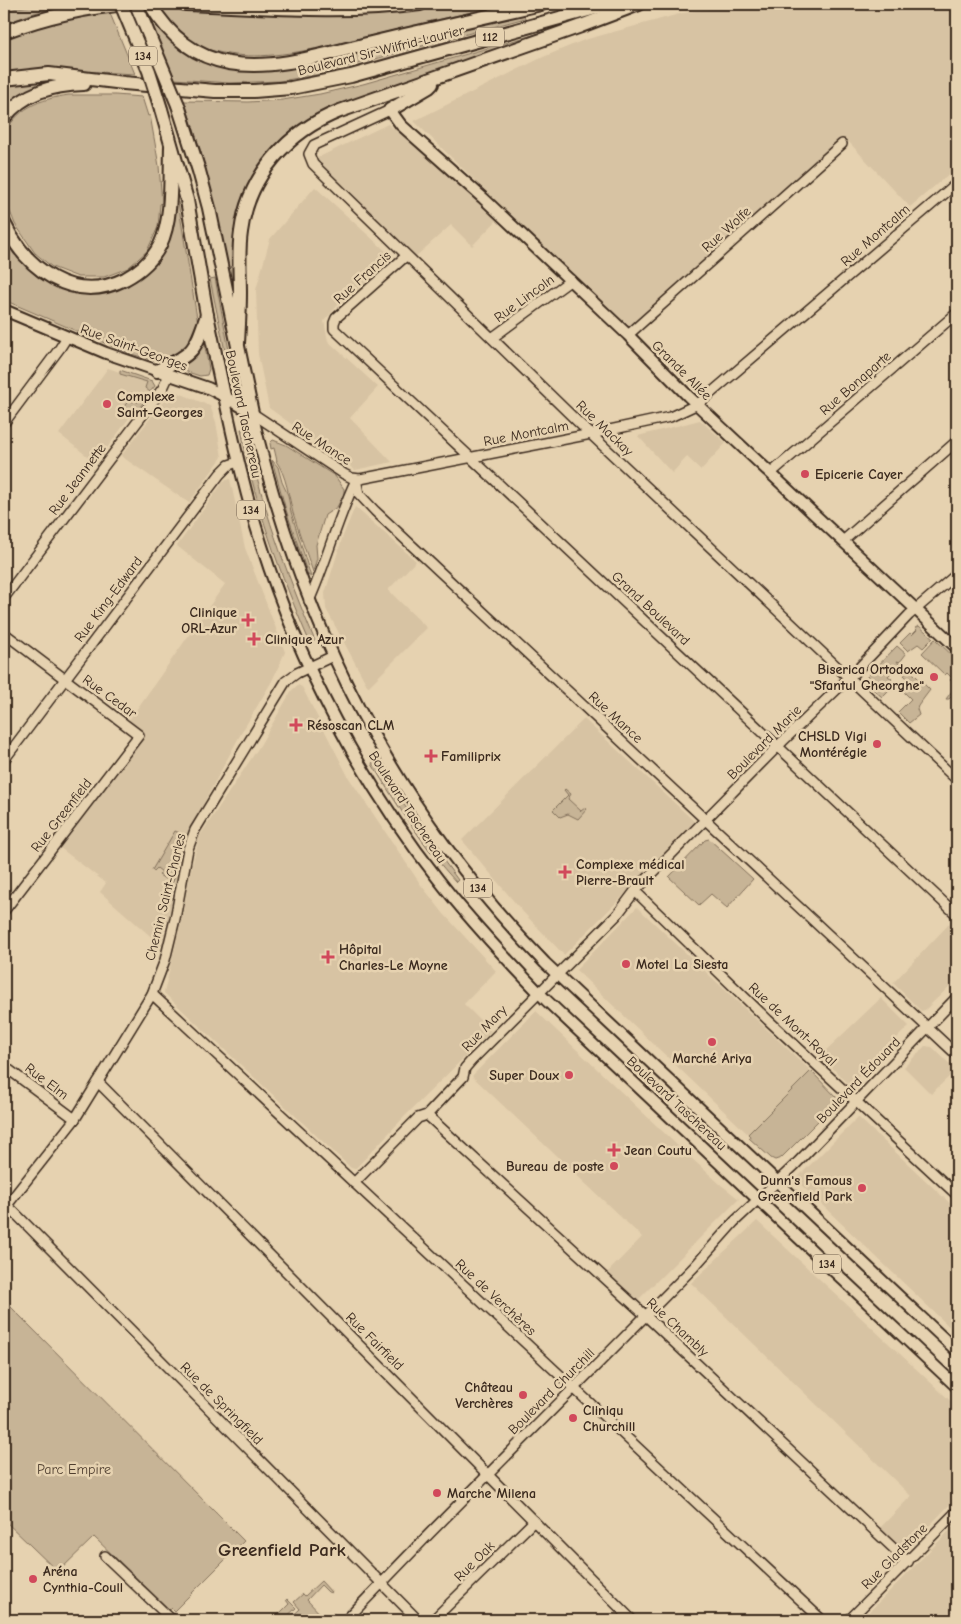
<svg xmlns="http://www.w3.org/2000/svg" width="961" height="1624" font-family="'Comic Neue',sans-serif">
<rect width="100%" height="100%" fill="#e6d2b0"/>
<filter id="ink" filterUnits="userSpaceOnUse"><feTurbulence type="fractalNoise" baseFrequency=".02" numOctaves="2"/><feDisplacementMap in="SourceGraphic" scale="10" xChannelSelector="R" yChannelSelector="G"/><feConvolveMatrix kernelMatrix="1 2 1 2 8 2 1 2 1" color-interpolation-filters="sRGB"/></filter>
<g filter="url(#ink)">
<g fill="#d7c3a3">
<polygon points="742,4 957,4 957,167 910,207 846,139 628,329 414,121 541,58 584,40 683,13"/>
<polygon points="388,124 502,215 472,246 451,225 414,258 315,159"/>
<polygon points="315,187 389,254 391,261 338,305 324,321 328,341 378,387 350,418 392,462 355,470 269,408 258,354 256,290 270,239"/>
<polygon points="108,368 154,384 96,463 59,434"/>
<polygon points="172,390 210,406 216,422 222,457 189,503 121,456"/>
<polygon points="700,420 726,443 701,470 687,457 672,473 638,436"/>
<polygon points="230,479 245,548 285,652 272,681 239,737 185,838 164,948 100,892 106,883 59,847 140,740 127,723 225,584 177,546 224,481"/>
<polygon points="355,507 416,561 388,590 427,628 368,687 326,609 325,593 343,536"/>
<polygon points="298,685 302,687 349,778 421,885 444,914 496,971 464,1004 491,1031 405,1116 355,1169 351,1168 164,993 183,913 189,878 199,837 259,747 292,690"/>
<polygon points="584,719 696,823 564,955 523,912 462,840"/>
<polygon points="637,907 811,1071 748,1134 576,970"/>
<polygon points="950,923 957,931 957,979 925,1010 921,1011 893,983"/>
<polygon points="881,998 909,1026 850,1085 820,1056"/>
<polygon points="536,1011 679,1147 720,1184 739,1199 635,1303 606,1274 642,1237 472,1076"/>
<polygon points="925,1046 932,1047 956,1070 931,1094 904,1067"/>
<polygon points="858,1117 957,1210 957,1334 798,1182 798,1177"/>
<polygon points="757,1221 957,1407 957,1497 906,1550 879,1529 911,1496 691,1283"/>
<polygon points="957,1523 957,1620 861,1620"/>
</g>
<g fill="#c7b496" stroke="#816f5a">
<polygon points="37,4 75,4 34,13 4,24 4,11"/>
<path d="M 456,4 L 508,4 C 466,13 424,23 382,33 C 326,46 236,75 185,37 C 175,29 167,19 160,8 L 414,10 Z"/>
<polygon points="109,11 135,74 64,70 4,75 4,37 48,23"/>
<polygon points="523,13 525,18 317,75 280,81 229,83 175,79 150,24 155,22 163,32 181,49 228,68"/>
<path d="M 578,22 L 327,112 L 256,176 L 235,291 L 232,290 C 220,226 207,163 184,101 L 248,102 L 282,100 L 320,94 L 363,84 Z"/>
<polygon points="44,80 44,82 19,94 4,107 4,85"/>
<path d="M 69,95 L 115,95 L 142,97 L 148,116 L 150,115 L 159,166 L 162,203 L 160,204 L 158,227 L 147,251 L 128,268 L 104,277 L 78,277 L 52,267 L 35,253 L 15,224 L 4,197 L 4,137 C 15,108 40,99 69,95 Z"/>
<path d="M 178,202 L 198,324 L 192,345 L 167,361 L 151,360 L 128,353 L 4,300 L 4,235 C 12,248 21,263 34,274 C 74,306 142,294 166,247 C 173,234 173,218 175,203 Z"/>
<polygon points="215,278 233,371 229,372 228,366 210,279"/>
<polygon points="204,342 209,369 207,375 200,376 175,368"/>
<polygon points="120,370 152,381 155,386 150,392 145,388 147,382 120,374"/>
<polygon points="129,393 132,393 131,401 139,402 143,397 146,399 134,415 123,412 122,409 130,399 126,396"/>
<path d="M 241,429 L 246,429 C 260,502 286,572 315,641 L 311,640 L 310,643 C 280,574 254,503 241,429 Z"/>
<path d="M 273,440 L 286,445 L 335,476 L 344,489 L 344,494 L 337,507 L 325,515 L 316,545 L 317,558 L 313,572 C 306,552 299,533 293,513 C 289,498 286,474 276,461 L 277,461 L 274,448 L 271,449 L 270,443 Z"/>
<polygon points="272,460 278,467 282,482 288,495 291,512 311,577 308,575 286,510"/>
<polygon points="919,626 933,638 923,648 918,644 908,651 900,643 910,633 912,635 917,630 915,628"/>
<polygon points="935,639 957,660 957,691 949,699 946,699 956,686 950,680 952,678 947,673 945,675 922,653"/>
<polygon points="897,646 906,654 900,662 897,661 899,664 888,676 892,679 889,682 893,686 882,697 867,684 865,679"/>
<polygon points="909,669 930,690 918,706 917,709 919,715 909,723 898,712 911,699 900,688 908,679 904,675"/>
<path d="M 374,760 L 421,830 L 458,880 L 456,882 C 423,846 397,805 372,764 Z"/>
<polygon points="565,789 571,794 568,799 581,811 585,808 587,809 578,819 568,814 560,817 553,810 568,795 564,790"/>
<polygon points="175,831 184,835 173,882 170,882 159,875 162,872 157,868 154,871 152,870"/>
<polygon points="709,839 753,879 727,908 711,894 699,905 669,877 705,840"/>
<polygon points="811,1071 839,1100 781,1158 775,1160 771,1158 749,1138 750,1136 748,1134"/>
<polygon points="4,1300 244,1541 174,1611 171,1608 170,1610 94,1537 58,1572 4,1520"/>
<polygon points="321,1581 332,1593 328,1592 321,1585 307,1600 326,1620 332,1613 334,1614 328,1620 288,1620 300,1609 294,1602 303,1594 305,1596"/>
<polygon points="287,1599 296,1608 283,1620 273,1620 289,1604 286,1600"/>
</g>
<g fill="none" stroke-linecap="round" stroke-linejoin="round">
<g stroke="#3b2a1e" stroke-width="12">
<g id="minor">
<polyline points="390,110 314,145 309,154 313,164 580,424 957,780"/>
<polyline points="406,256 336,318 334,323 334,329 957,915"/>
<polyline points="628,335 842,144"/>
<polyline points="492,338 571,280"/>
<polyline points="252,413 344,474 352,478 360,479 591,434 670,417 698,404 957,183"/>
<polyline points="4,423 60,348 67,337"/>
<polyline points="771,473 957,313"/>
<polyline points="356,479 359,494 375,511 957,1055"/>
<polyline points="843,541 957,441"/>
<polyline points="4,598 154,400 163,388 169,375"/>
<path d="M 309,601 C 327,561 337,519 356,480"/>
<polyline points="4,633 139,735 4,911"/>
<polyline points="4,760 220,474 229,465 238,462"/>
<polyline points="635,891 768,1020 957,1195"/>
<polyline points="152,994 822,1620"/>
<polyline points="4,1066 75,1119"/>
<polyline points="98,1082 632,1620"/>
<polyline points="427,1115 645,1315 908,1562"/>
<polyline points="354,1183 418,1118 427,1115 463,1077 465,1068 472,1060 617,915 635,891 783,741 855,672 909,615 957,574"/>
<polyline points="7,1205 418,1620"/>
<polyline points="4,1209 75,1119 152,994 165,960 175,919 188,849 195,830 286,681 297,673 333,656"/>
<polyline points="105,1556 172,1620"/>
<polyline points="346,1620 429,1534 694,1267 734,1222 795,1165 957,997"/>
<polyline points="433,1620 534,1521"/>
<polyline points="849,1620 957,1511"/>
</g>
</g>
<g stroke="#3b2a1e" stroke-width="14">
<g id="major">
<polyline points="390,110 401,125 483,198 628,335 688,396 957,648"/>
<path d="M 4,310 L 106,353 L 208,388 L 224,396 L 252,413 C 302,627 391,805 545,963 L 957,1351"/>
<path d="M 224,396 C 235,447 246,497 262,546 C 299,663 362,783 438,879 C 471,922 508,961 546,1000 L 957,1387"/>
</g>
</g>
<g stroke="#3b2a1e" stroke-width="16">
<g id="highway">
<path d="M 150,4 C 168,34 194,57 229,63 C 277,71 328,53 375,42 C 430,29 485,17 541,4"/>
<path d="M 185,4 C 264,7 342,14 420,4"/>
<path d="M 4,32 C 44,17 87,7 130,4"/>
<polyline points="4,79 49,74 124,83 215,91 254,91 291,88 351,76 610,4"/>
<polyline points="178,105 199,171 209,208 252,413"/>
<polyline points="161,109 187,200 207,315 224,396"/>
<polyline points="390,110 429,87 432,84"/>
<path d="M 4,118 C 24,92 53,85 84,84"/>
<path d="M 4,223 C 26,269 73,305 125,279 C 140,271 152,261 160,245 C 173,219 170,176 171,147"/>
<path d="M 238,343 C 239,326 240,309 240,293 C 240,273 238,252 241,232 C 248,176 288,131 340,111 L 581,26 L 639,4"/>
<path d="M 157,371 C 193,353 194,354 207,315"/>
</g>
</g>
<use href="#minor" stroke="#e6d2b0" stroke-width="9"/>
<use href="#major" stroke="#e6d2b0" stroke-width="10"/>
<use href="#highway" stroke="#e6d2b0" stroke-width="12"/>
<g stroke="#3b2a1e" stroke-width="16" stroke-linecap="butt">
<g id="highway-bridge">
<polyline points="121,4 149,71 161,109"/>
<polyline points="136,4 178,105"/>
</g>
</g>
<use href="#highway-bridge" stroke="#e6d2b0" stroke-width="12"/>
</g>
</g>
<g fill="#d1495b" stroke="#e6d2b0" stroke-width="2">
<circle cx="107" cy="404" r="5"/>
<circle cx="805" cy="474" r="5"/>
<path d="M245.5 612.5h5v5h5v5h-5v5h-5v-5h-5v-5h5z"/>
<path d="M251.5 631.5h5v5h5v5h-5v5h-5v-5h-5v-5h5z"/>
<circle cx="934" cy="677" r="5"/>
<path d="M293.5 717.5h5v5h5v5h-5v5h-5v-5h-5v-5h5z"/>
<circle cx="877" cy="744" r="5"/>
<path d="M428.5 748.5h5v5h5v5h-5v5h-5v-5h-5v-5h5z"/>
<path d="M562.5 864.5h5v5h5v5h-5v5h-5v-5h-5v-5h5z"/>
<path d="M325.5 949.5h5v5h5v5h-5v5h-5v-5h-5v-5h5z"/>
<circle cx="626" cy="964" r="5"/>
<circle cx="712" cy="1042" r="5"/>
<circle cx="569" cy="1075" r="5"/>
<path d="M611.5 1142.5h5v5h5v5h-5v5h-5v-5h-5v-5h5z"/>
<circle cx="614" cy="1166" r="5"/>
<circle cx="862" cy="1188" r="5"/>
<circle cx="523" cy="1395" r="5"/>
<circle cx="573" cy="1418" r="5"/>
<circle cx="437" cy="1493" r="5"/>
<circle cx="33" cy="1579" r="5"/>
</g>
<g text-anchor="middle" stroke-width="5" stroke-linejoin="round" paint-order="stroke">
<g fill="#e6d2b0" stroke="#6e5c4a" stroke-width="1">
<rect x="476" y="27.5" width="28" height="19" rx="4"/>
<rect x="129" y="46.5" width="28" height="19" rx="4"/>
<rect x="237" y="500.5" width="28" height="19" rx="4"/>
<rect x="464" y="878.5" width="28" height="19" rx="4"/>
<rect x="813" y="1254.5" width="28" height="19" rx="4"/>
</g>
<g font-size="12" font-weight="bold" fill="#3b2a1e">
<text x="490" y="41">112</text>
<text x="143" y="60">134</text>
<text x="251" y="514">134</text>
<text x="478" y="892">134</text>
<text x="827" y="1268">134</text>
</g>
<g font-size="14" fill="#3b2a1e" stroke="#e6d2b0">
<text transform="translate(381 50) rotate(-14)" y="5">Boulevard Sir-Wilfrid-Laurier</text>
<text transform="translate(726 229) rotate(-42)" y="5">Rue Wolfe</text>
<text transform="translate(875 235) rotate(-41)" y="5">Rue Montcalm</text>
<text transform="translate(362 277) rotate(-42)" y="5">Rue Francis</text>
<text transform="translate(524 298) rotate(-36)" y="5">Rue Lincoln</text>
<text transform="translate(134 347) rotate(20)" y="5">Rue Saint-Georges</text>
<text transform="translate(682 370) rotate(45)" y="5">Grande Allée</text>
<text transform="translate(855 383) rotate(-41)" y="5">Rue Bonaparte</text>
<text transform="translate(244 414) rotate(78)" y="5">Boulevard Taschereau</text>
<text transform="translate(605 428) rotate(44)" y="5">Rue Mackay</text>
<text transform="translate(526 433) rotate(-11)" y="5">Rue Montcalm</text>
<text transform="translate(322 443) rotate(33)" y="5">Rue Mance</text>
<text transform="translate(77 479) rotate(-53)" y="5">Rue Jeannette</text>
<text transform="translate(108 599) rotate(-53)" y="5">Rue King-Edward</text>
<text transform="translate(651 608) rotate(43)" y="5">Grand Boulevard</text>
<text transform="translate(110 696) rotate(36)" y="5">Rue Cedar</text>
<text transform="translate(616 717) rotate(43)" y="5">Rue Mance</text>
<text transform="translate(764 742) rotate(-45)" y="5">Boulevard Marie</text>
<text transform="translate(408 807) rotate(57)" y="5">Boulevard Taschereau</text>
<text transform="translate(61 815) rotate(-52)" y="5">Rue Greenfield</text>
<text transform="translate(165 897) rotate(-76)" y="5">Chemin Saint-Charles</text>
<text transform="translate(793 1024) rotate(43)" y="5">Rue de Mont-Royal</text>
<text transform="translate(484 1028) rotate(-46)" y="5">Rue Mary</text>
<text transform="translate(858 1080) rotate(-46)" y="5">Boulevard Édouard</text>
<text transform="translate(47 1081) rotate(37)" y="5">Rue Elm</text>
<text transform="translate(677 1103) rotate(43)" y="5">Boulevard Taschereau</text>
<text transform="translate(496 1297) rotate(43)" y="5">Rue de Verchères</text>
<text transform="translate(678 1327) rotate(43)" y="5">Rue Chambly</text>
<text transform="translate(375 1341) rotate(45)" y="5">Rue Fairfield</text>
<text transform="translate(551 1391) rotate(-45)" y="5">Boulevard Churchill</text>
<text transform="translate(222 1403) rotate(45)" y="5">Rue de Springfield</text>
<text transform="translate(894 1556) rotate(-45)" y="5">Rue Gladstone</text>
<text transform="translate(474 1561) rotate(-45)" y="5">Rue Oak</text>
</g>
<g font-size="14" font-weight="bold" fill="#3b2a1e" stroke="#e6d2b0" text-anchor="start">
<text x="117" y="401">Complexe<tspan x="117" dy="16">Saint-Georges</tspan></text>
<text x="815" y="479">Epicerie Cayer</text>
<text x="237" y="617" text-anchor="end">Clinique<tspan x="237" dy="16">ORL-Azur</tspan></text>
<text x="265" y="644">Clinique Azur</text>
<text x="924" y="674" text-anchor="end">Biserica Ortodoxa<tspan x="924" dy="16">"Sfantul Gheorghe"</tspan></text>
<text x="307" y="730">Résoscan CLM</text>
<text x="867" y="741" text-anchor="end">CHSLD Vigi<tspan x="867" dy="16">Montérégie</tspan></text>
<text x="441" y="761">Familiprix</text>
<text x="576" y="869">Complexe médical<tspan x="576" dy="16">Pierre-Brault</tspan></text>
<text x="339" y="954">Hôpital<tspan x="339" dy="16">Charles-Le Moyne</tspan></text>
<text x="636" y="969">Motel La Siesta</text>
<text x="712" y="1063" text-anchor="middle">Marché Ariya</text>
<text x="559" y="1080" text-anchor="end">Super Doux</text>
<text x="624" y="1155">Jean Coutu</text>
<text x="604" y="1171" text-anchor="end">Bureau de poste</text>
<text x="852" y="1185" text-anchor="end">Dunn's Famous<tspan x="852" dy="16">Greenfield Park</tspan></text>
<text x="513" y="1392" text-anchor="end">Château<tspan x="513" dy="16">Verchères</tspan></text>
<text x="583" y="1415">Cliniqu<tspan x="583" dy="16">Churchill</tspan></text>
<text x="447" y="1498">Marche Milena</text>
<text x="43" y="1576">Aréna<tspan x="43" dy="16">Cynthia-Coull</tspan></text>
</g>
<g font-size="14" fill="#503f30" stroke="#e6d2b0">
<text x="74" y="1474">Parc Empire</text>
</g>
<g font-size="19" font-weight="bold" fill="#3b2a1e" stroke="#e6d2b0">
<text x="282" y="1556">Greenfield Park</text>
</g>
</g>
<rect width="961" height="1624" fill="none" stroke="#e6d2b0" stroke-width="20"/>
<rect x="10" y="10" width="941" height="1604" fill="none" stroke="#3b2a1e" stroke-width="2" filter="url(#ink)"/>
</svg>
